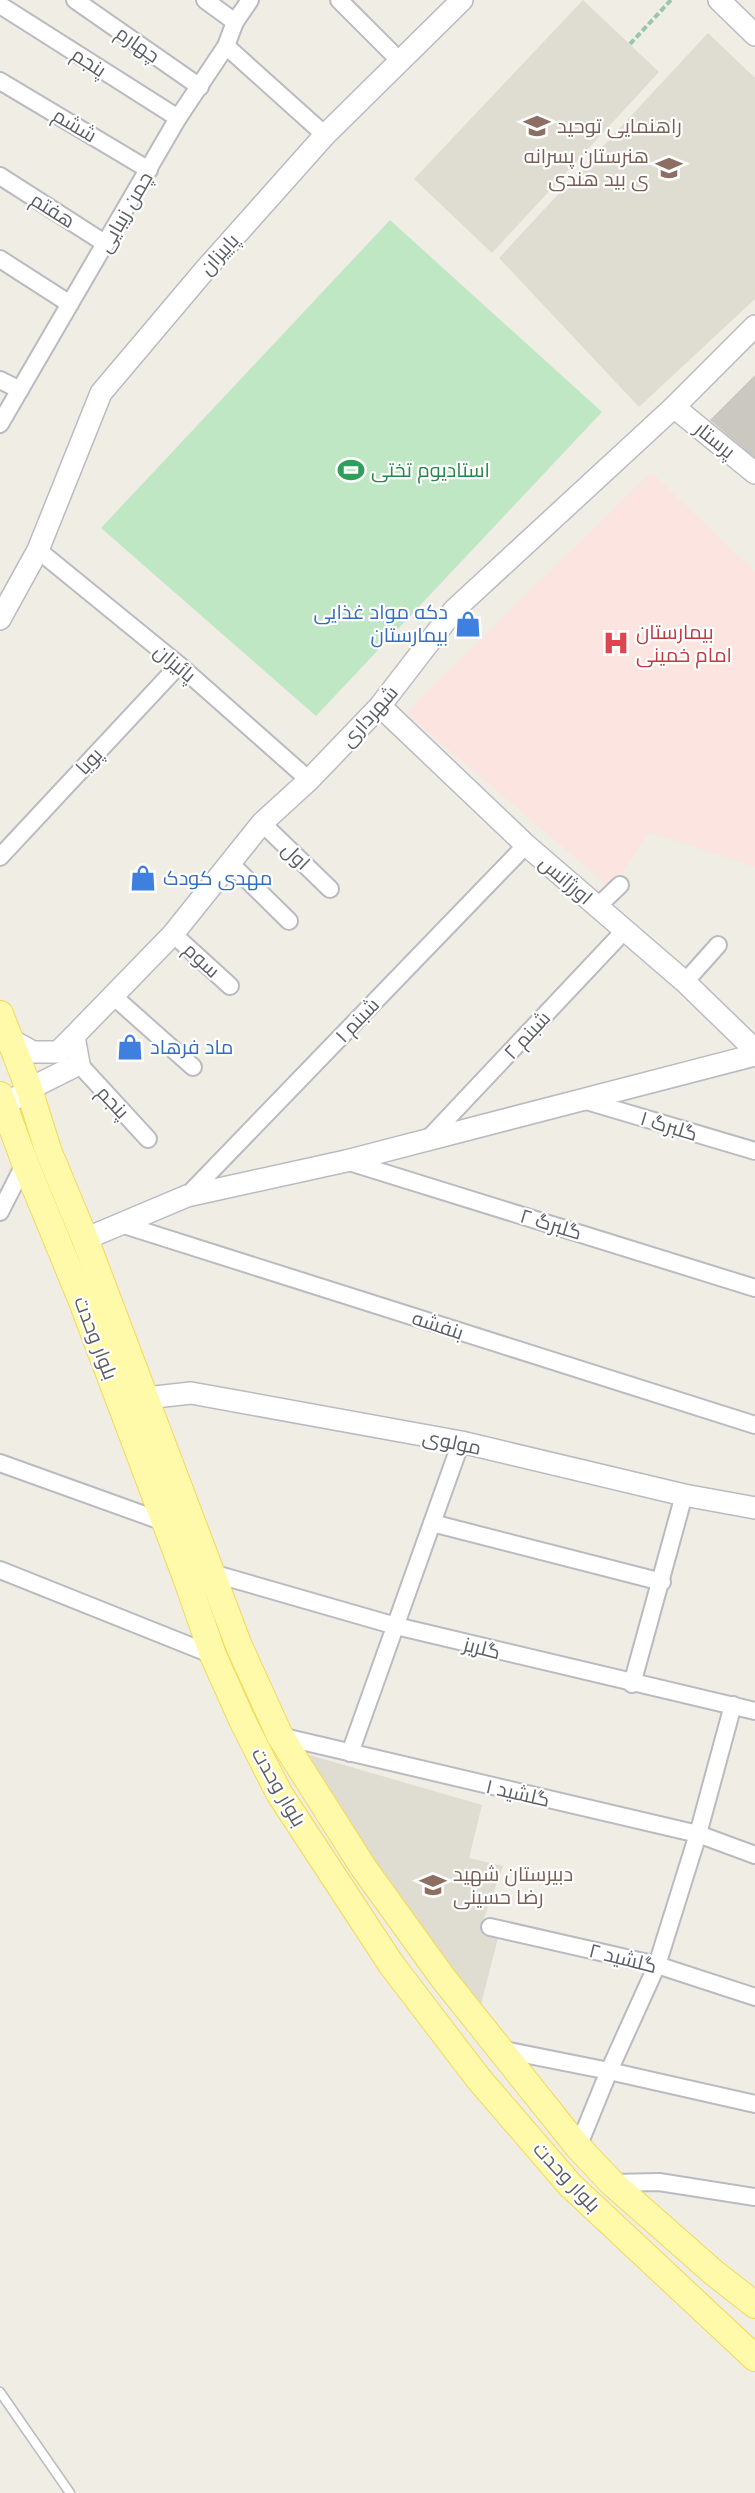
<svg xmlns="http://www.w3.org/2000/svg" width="755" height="2493" font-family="Montserrat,Cairo,sans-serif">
<rect width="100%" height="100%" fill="#efede4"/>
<g fill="#dfddd2">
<polygon points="583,0 659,72 492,253 414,179"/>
<polygon points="708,33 755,78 755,299 639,407 499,258"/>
<polygon points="282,1747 482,1805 469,1858 503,1866 480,1929 498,1938 479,2012"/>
</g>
<polygon fill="#fce5e0" points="651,472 755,572 755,867 649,832 612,889 406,713"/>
<polygon fill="#c0e7c4" points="390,220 602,412 316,716 101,528"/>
<polygon fill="#cac8c0" points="755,375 755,458 710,420"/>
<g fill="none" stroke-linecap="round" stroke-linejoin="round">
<g stroke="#b9bbc0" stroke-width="11">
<polyline id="service" points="0,2392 70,2493"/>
</g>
<g stroke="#b9bbc0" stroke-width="20">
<g id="minor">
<polyline points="75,0 200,87"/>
<polyline points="205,0 235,22"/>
<polyline points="339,0 401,62"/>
<polyline points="0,5 178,118"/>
<polyline points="226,46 325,135"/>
<polyline points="0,81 149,170"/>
<polyline points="0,176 106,244"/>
<polyline points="0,259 70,304"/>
<polyline points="0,380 20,390"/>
<polyline points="0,424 178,118 226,46 235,22 250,0"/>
<polyline points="38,550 179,665 309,780"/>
<polyline points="262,823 330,889"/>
<polyline points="0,857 179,665"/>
<polyline points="230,863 289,921"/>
<polyline points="597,907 620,885"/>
<polyline points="173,934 230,986"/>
<polyline points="685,982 718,945"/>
<polyline points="112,995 193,1067"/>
<polyline points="79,1064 148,1139"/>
<polyline points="583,1100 755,1151"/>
<polyline points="428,1139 625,930"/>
<polyline points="346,1161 755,1288"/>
<polyline points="187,1196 526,845"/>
<polyline points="0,1212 25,1163"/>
<polyline points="121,1224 755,1425"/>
<polyline points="0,1463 164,1522"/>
<polyline points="432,1523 662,1582"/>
<polyline points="0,1570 213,1655"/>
<polyline points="212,1573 396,1626 755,1711"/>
<polyline points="632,1684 684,1495"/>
<polyline points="280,1736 698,1834 755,1855"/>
<polyline points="350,1753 461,1442"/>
<polyline points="490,1927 657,1965 755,1997"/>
<polyline points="499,2047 504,2050 609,2071 755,2104"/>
<polyline points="578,2147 609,2071 657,1965 698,1834 733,1705"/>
<polyline points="612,2183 659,2182 755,2197"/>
</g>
</g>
<g stroke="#b9bbc0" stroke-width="24">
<g id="tertiary">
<polyline points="719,0 755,35"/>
<polyline points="674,407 755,473"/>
<polyline points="0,619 38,550 101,393 204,271 325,135 462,0"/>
<polyline points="380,706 526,845 685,982 755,1050"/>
<polyline points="11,1040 33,1052 58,1052 74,1036"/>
<polyline points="4,1106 29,1089 79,1064 74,1036 173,934 262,823 309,780 380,706 454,610 674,407 755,326"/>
<polyline points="85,1239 187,1196 346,1161 755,1055"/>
<polyline points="146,1398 191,1393 461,1442 684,1495 755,1508"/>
</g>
</g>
<g stroke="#f4d957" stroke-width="28">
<g id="primary">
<polyline points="0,1014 29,1089 48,1150 85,1239 239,1646 280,1736 363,1867 443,1978 578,2147 612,2183 713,2272 755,2305"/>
<polyline points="0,1095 25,1163 81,1299 188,1583 213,1655 242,1720 279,1793 391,1964 478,2078 570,2185 755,2358"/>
</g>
</g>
<polyline stroke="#98c8ab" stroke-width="4" stroke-dasharray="6 3" stroke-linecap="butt" points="630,44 671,0"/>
<use href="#service" stroke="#fff" stroke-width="8"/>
<use href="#minor" stroke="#fff" stroke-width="16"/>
<use href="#tertiary" stroke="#fff" stroke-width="21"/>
<use href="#primary" stroke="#fffaa9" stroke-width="26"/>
</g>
<defs>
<g id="school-bare" transform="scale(2.07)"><path d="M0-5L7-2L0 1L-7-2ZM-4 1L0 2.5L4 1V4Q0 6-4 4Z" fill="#8d6e63" stroke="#fff" stroke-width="2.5" paint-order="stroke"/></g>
<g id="stadium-bare" transform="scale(2.07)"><path d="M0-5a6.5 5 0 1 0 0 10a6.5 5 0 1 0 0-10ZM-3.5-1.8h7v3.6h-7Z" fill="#2e9e5b" stroke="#fff" stroke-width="2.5" paint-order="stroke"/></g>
<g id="shop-bare" transform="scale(2.07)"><path d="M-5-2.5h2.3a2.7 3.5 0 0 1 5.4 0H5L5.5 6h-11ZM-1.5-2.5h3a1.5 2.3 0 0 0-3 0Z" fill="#3f7fe0" stroke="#fff" stroke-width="2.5" paint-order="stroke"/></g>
<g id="hospital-bare" transform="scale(2.07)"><path d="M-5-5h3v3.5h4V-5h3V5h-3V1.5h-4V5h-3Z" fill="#e0444e" stroke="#fff" stroke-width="2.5" paint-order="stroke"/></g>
</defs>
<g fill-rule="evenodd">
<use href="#school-bare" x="537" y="126"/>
<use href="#school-bare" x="669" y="168"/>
<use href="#stadium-bare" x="351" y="470"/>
<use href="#shop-bare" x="468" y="624"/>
<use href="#hospital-bare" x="616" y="643"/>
<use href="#shop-bare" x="143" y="878"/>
<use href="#shop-bare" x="130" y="1047"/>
<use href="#school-bare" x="433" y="1885"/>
</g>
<g text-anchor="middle" stroke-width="4.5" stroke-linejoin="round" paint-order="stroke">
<g font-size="20" fill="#5c5f65" stroke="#fff">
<text transform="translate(138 44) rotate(35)" y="7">چهارم</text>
<text transform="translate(89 62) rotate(33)" y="7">پنجم</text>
<text transform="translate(75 125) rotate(31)" y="7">ششم</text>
<text transform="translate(53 210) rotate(32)" y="7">هفتم</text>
<text transform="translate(125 212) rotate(-60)" y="7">چمن زیبایی</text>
<text transform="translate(219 254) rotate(-48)" y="7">پاییزان</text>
<text transform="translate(715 440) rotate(39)" y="7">پرستار</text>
<text transform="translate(175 663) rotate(40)" y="7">پائیزان</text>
<text transform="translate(369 716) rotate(-48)" y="7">شهرداری</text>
<text transform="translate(89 761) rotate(-47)" y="7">پویا</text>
<text transform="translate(296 856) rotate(44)" y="7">اول</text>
<text transform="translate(566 880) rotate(41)" y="7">اورژانس</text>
<text transform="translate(202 960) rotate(43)" y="7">سوم</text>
<text transform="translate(357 1020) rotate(-46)" y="7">شبنم ۱</text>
<text transform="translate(527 1035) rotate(-47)" y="7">شبنم ۲</text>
<text transform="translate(113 1102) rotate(47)" y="7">پنجم</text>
<text transform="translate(669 1126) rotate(17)" y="7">گلبرگ ۱</text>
<text transform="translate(551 1224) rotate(17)" y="7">گلبرگ ۲</text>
<text transform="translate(438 1325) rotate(18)" y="7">بنفشه</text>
<text transform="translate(96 1338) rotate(69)" y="7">بلوار وحدت</text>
<text transform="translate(452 1442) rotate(12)" y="7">مولوی</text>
<text transform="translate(482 1648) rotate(14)" y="7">گلریز</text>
<text transform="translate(279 1787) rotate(60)" y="7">بلوار وحدت</text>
<text transform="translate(518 1793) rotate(13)" y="7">گلشید ۱</text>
<text transform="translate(623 1958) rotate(14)" y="7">گلشید ۲</text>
<text transform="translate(567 2177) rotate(47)" y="7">بلوار وحدت</text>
</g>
<g font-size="20" fill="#785e54" stroke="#fff" text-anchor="start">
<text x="557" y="133">راهنمایی توحید</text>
<text x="649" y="163" text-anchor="end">هنرستان پسرانه<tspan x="649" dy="23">ی بید هندی</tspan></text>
<text x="453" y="1881">دبیرستان شهید<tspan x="453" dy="23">رضا حسینی</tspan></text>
</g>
<g font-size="20" fill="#27864d" stroke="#fff" text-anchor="start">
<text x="371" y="477">استادیوم تختی</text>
</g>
<g font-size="20" fill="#366cbe" stroke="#fff" text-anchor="start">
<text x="448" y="619" text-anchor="end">دکه مواد غذایی<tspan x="448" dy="23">بیمارستان</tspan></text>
<text x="163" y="885">مهدی کودک</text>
<text x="150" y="1054">ماد فرهاد</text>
</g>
<g font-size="20" fill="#be3a42" stroke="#fff" text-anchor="start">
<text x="636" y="639">بیمارستان<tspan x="636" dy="23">امام خمینی</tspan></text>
</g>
</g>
</svg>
